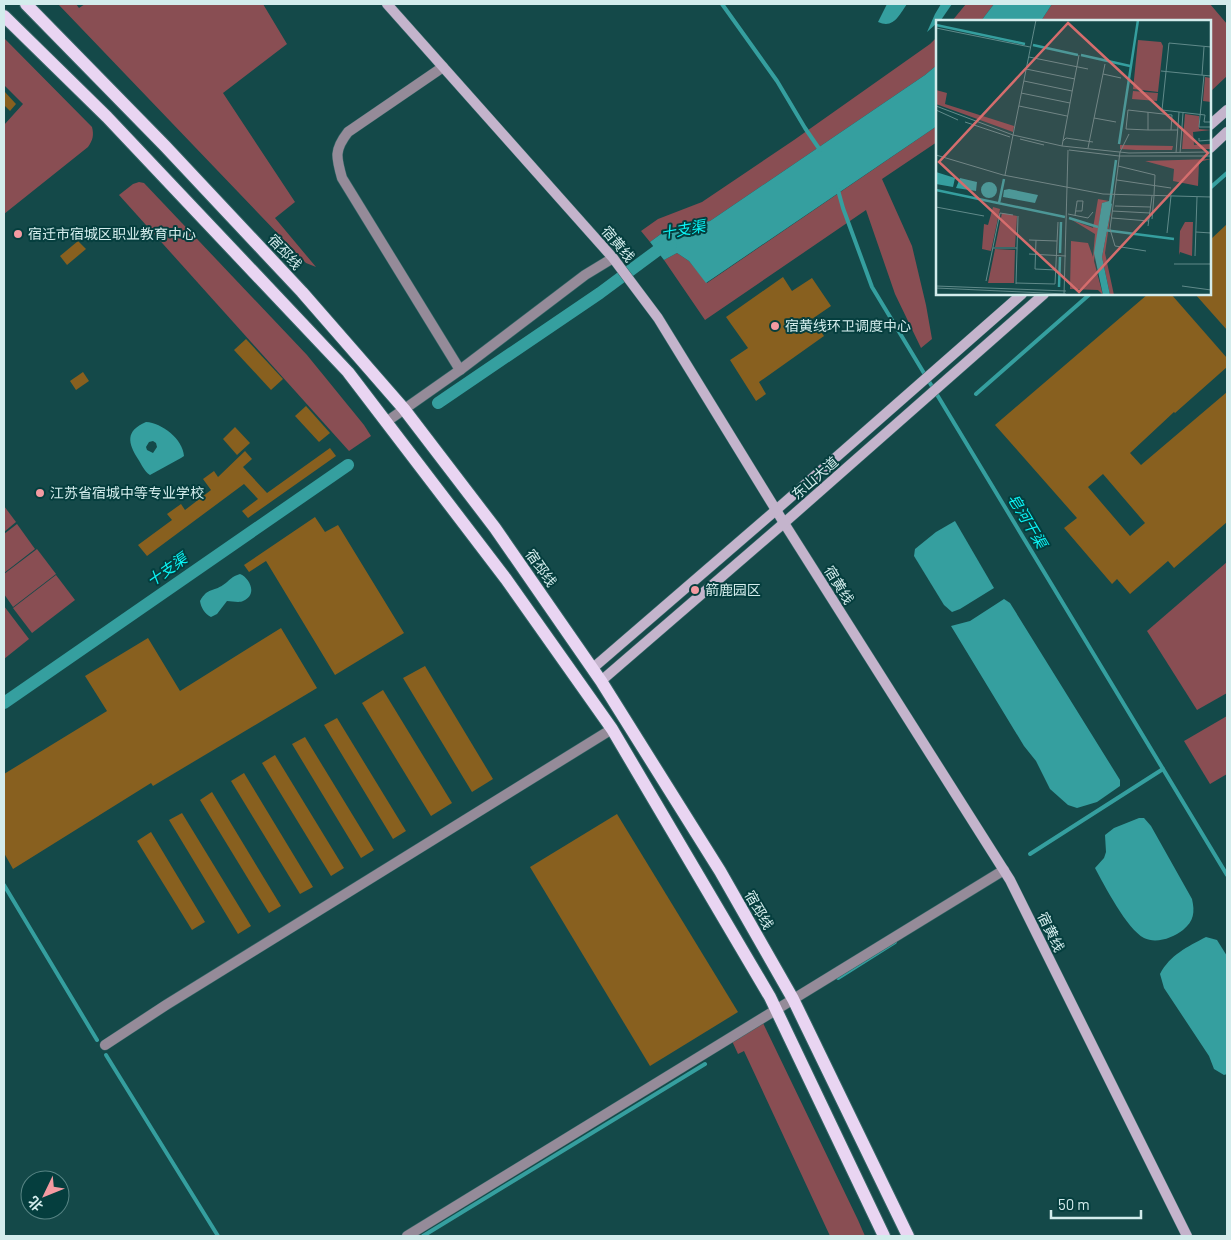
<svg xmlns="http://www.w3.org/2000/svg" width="1231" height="1240" font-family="Barlow,'Noto Sans SC',sans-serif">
<rect width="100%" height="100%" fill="#144949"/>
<g fill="#894e53">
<polygon points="58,4 76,4 79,8 85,4 263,4 287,44 223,93 295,202 275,218 316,267 306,263"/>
<polygon points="966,4 994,4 981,21 952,21"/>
<polygon points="1052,4 1210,4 1227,24 1227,76 1210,92 1210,21 1041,21"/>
<polygon points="937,37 937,65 925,75 710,221 665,231 650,242 641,231 658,219 702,202 794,140 930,44"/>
<path d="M 4,38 L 92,127 C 94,135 93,140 88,147 L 4,214 L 4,125 L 23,104 L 4,85 Z"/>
<polygon points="937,126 937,142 882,179 912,246 926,305 932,339 921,348 895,294 866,210 705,320 664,260 677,253 689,261 707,283"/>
<polygon points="139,182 144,183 307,355 364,425 371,436 349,451 119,195 133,184"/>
<polygon points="4,506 16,522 4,532"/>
<polygon points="17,524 35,549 4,573 4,534"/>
<polygon points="37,549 56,574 13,607 4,594 4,574"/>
<polygon points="1227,562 1227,693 1197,710 1147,631"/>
<polygon points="56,575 75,600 32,633 13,608"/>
<polygon points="4,606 29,639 4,659"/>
<polygon points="1227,716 1227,774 1210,784 1184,741"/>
<polygon points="763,1023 858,1220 865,1236 830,1236 744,1051 738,1054 732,1041"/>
</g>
<g fill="#359f9f" fill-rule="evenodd">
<path d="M 887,4 L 907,4 C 899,15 894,29 878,22 Z"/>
<polygon points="941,4 952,4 941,20 937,21 937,23 927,32 935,14"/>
<polygon points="994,4 1052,4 1041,21 981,21"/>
<polygon points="937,65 937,126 706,283 689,261 677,253 664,260 650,242 665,231 710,221 925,75"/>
<path d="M 146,422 C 162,423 183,439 184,456 L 181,458 L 150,475 C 144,471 142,465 138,459 C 128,443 125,431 146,422 ZM 153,441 L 156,443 L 157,447 L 153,453 L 147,450 L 146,447 L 149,442 Z"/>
<polygon points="955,521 994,588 960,609 952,612 944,605 914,556 915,549 936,532"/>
<path d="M 240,574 C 250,578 258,595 243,601 C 239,603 232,601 227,601 L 217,614 L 211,617 C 205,614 201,608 200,601 C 208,587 213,592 223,585 C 229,581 232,576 240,574 Z"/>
<polygon points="1004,599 1010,603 1120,780 1120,786 1097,802 1077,808 1068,805 1050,789 1036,761 1024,746 951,626 970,621"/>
<path d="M 1139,818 L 1144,818 L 1151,826 L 1192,899 C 1195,912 1194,921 1183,930 C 1173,938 1156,944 1144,938 C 1127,929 1104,885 1095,868 L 1104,858 L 1106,852 L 1105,835 L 1114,828 Z"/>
<path d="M 1206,937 L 1217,940 L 1227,956 L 1227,1074 L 1224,1075 L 1214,1069 L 1209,1056 L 1164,988 L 1160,974 C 1170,955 1187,947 1206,937 Z"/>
</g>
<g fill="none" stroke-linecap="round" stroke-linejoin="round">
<g stroke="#359f9f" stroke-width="4">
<polyline points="722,4 777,81 805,128 820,150"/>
<polyline points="1210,188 1227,173"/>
<polyline points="838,190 843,208 872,287 1227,875"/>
<polyline points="976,394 1090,294"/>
<polyline points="1030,854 1163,769"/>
<polyline points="4,885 97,1040"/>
<polyline points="838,978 895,942"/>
<polyline points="106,1055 218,1236"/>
<polyline points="423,1236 705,1064"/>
</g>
<g stroke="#359f9f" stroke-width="12">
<polyline points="438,403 600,293 662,247 671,245"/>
<polyline points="4,703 348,465"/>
</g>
</g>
<g fill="#88601f" fill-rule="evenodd">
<polygon points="4,91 16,104 10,111 4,105"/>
<polygon points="1227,224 1227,330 1195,294 1210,294 1210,240"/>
<polygon points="78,241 86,249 67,265 60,256"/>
<polygon points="783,277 792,291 812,278 831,306 812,319 824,336 759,382 766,394 756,401 730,360 748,348 726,317"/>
<path d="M 1148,294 L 1171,294 L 1227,358 L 1227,367 L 1175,413 L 1174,412 L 1130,453 L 1141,465 L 1227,392 L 1227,522 L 1174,568 L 1168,561 L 1130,594 L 1117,579 L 1112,584 L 1064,528 L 1077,518 L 995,425 ZM 1103,474 L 1145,523 L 1130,536 L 1088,487 Z"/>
<polygon points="246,339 283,379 271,390 234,350"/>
<polygon points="83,372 89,381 76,390 70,381"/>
<polygon points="306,406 330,433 319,442 295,416"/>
<polygon points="235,427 250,443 237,455 223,439"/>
<polygon points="330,448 336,456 248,518 242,511 258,499 244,484 147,556 138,545 172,520 167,514 181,504 185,510 211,490 203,479 214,471 218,477 245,451 252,459 243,467 267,493"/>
<polygon points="315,517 325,532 338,525 404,633 335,675 266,561 249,572 244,565"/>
<polygon points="281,628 317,688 153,786 151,783 13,869 4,853 4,774 107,711 85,676 148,638 180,691"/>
<polygon points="425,666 493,779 472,792 403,678"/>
<polygon points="383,690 452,803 431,816 362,703"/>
<polygon points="337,718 406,831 393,839 324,725"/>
<polygon points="305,737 374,850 361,858 292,744"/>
<polygon points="275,755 344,868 331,876 262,763"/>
<polygon points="244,773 313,887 300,894 231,781"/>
<polygon points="212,792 281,906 269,913 200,800"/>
<polygon points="182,813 251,926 238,934 169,820"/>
<polygon points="617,814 738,1012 650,1066 530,867"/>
<polygon points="151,832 205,922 192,930 137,841"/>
</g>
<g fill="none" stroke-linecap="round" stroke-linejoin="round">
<g stroke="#366666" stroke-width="11">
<g id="minor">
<path d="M 443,67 L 348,132 C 334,150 336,157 342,178 L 460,370"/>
<polyline points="386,422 460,370 585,275 613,258"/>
<polyline points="105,1045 166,1005 612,729"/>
<polyline points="407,1236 1004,870"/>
</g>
</g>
<g stroke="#366666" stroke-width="11">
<g id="secondary">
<polyline points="387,4 613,258 658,318 784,523 1010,880 1187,1236"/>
<polyline points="1210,125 1227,110"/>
<polyline points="1210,148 1227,132"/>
<polyline points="593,668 776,510 1022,294"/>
<polyline points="601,681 784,523 1044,294"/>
</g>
</g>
<g stroke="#366666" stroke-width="14">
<g id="primary">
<polyline points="26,4 165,146 302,292 404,409 495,528 601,681 720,871 793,999 908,1236"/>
<polyline points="4,16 107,117 348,372 506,579 612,729 770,997 884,1236"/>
</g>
</g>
<use href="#minor" stroke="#958b99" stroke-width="10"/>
<use href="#secondary" stroke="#c4b4cc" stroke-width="10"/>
<use href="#primary" stroke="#e9d5f2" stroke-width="12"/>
</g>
<g fill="#f49aa1" stroke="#053e3e" stroke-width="2">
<circle cx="18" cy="234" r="5"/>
<circle cx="775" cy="326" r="5"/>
<circle cx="40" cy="493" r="5"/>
<circle cx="695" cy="590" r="5"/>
</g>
<g text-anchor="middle" stroke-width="4" stroke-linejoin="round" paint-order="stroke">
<g font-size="14" fill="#d3ecec" stroke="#053e3e" text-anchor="start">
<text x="28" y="239">宿迁市宿城区职业教育中心</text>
<text x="785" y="331">宿黄线环卫调度中心</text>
<text x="50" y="498">江苏省宿城中等专业学校</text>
<text x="705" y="595">箭鹿园区</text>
</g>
<g font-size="14" fill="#d3ecec" stroke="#053e3e">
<text transform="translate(618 244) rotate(50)" y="5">宿黄线</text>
<text transform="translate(285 252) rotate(47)" y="5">宿邳线</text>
<text transform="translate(815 478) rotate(-41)" y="5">东山大道</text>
<text transform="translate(541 568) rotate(55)" y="5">宿邳线</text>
<text transform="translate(839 585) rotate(58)" y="5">宿黄线</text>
<text transform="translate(759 910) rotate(60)" y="5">宿邳线</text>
<text transform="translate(1051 932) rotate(64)" y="5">宿黄线</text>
</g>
<g font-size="15" font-style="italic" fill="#0bf3f4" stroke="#053e3e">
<text transform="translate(683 230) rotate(-10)" y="5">十支渠</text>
<text transform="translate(1027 521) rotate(59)" y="5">皂河干渠</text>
<text transform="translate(167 570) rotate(-35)" y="5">十支渠</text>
</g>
</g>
<g transform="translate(936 20)">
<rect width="275" height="275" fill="#144949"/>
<path d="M 202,20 L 225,22 L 227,26 L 222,72 L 197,69 ZM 269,57 L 275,58 L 275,82 L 267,81 ZM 0,70 L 11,73 L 9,84 L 78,106 L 77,112 L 0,84 ZM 197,71 L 222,73 L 221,81 L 196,79 ZM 249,94 L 263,96 L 263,109 L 275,110 L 257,112 L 258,125 L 275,124 L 275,129 L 246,129 ZM 184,125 L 237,126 L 236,130 L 200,130 L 184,129 ZM 275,139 L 263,142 L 262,166 L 237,161 L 238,149 L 209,141 ZM 162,179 L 173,181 L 166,183 L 158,241 L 167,275 L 162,270 L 134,269 L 135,221 L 152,223 L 157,237 L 159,214 L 136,200 L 157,208 ZM 176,184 L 169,233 L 178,275 L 174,275 L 166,237 ZM 57,187 L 64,189 L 55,231 L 46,229 L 48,204 L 52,205 ZM 66,193 L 81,196 L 79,227 L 59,227 ZM 249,202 L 257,202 L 256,236 L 244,232 L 243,235 L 244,211 ZM 59,229 L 79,230 L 78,263 L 52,263 Z" fill="#894e53"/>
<path d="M 0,152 L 19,158 L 17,167 L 0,164 ZM 24,158 L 41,162 L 40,171 L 20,168 ZM45 170a8 8 0 1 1 16 0a8 8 0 1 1-16 0ZM 73,169 L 102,175 L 99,183 L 67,177 L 68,170 ZM 173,181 L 176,184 L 166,237 L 174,275 L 167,275 L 158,233 L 166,183 Z" fill="#359f9f"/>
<path fill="none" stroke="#359f9f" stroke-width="2.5" d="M 0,5 L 89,24M 97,25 L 142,35M 145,35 L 194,46M 183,124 L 202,0M 0,170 L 129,197M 63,183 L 68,159M 174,183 L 180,140M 133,198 L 162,207M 168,210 L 238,219M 124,233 L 125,202M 123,267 L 124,237"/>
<path fill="none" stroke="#608a8a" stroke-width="1" d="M 0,8 L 94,27M 275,27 L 233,23 L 226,90 L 269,95 L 268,102 L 275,102M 93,37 L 152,49M 90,49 L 139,59M 225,51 L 275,56M 167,54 L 185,58M 266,55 L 268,27M 268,55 L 263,107 L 275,107M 88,61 L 136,71M 85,73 L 134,83M 0,86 L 77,115 L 126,126 L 193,133 L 275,132M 83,86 L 131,96M 0,90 L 22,100M 158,98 L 180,102M 29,102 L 74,117M 212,110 L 212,92M 235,110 L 236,95 L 192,90 L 190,109 L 212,110 L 242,110M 193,114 L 184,132 L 174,209 L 179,226 L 210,231M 263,118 L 263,121 L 275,120M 84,119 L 108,125M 127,121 L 130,118 L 157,122M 126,126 L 143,35M 152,128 L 169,44M 133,130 L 183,136 L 275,136M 240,133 L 243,92M 244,133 L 247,93M 0,135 L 67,155 L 167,174 L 275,177M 182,146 L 219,155 L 218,175M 69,155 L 100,0M 181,160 L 235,168M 179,186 L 214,187M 0,187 L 48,196M 176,191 L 214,193M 132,194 L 152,198 L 157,192M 139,195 L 141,182 L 141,181 L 147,181 L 146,191 L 140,191M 176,198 L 213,201M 216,199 L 218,176M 212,206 L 216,176M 260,212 L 275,213M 231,213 L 235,176M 93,220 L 121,221M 100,220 L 99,249 L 120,250M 57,228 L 81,228M 93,234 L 130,236M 259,236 L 261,177M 238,244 L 275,244M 50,261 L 64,193 L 77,195M 80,263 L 119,264 L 122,202M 80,264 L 82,196M 0,266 L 130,271M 246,266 L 275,270M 0,268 L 130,274M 128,275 L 132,130"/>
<path fill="#d56d6d" fill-opacity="0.15" stroke="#d56d6d" stroke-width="2.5" d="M 132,3 L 272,133 L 143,272 L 3,142 Z"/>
<rect width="275" height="275" fill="none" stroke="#d3ecec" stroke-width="2.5"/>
</g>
<rect width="1231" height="1240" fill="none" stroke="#d3ecec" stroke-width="10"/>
<g transform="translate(45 1195) rotate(227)"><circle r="24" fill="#053e3e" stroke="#578484"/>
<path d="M0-4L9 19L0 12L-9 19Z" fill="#f49aa1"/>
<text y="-8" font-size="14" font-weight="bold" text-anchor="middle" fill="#d3ecec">北</text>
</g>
<path d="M1051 1210v8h90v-8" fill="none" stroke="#d3ecec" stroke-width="2.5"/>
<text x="1058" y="1210" font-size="15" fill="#d3ecec" stroke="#053e3e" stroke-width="4" paint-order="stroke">50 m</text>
</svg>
